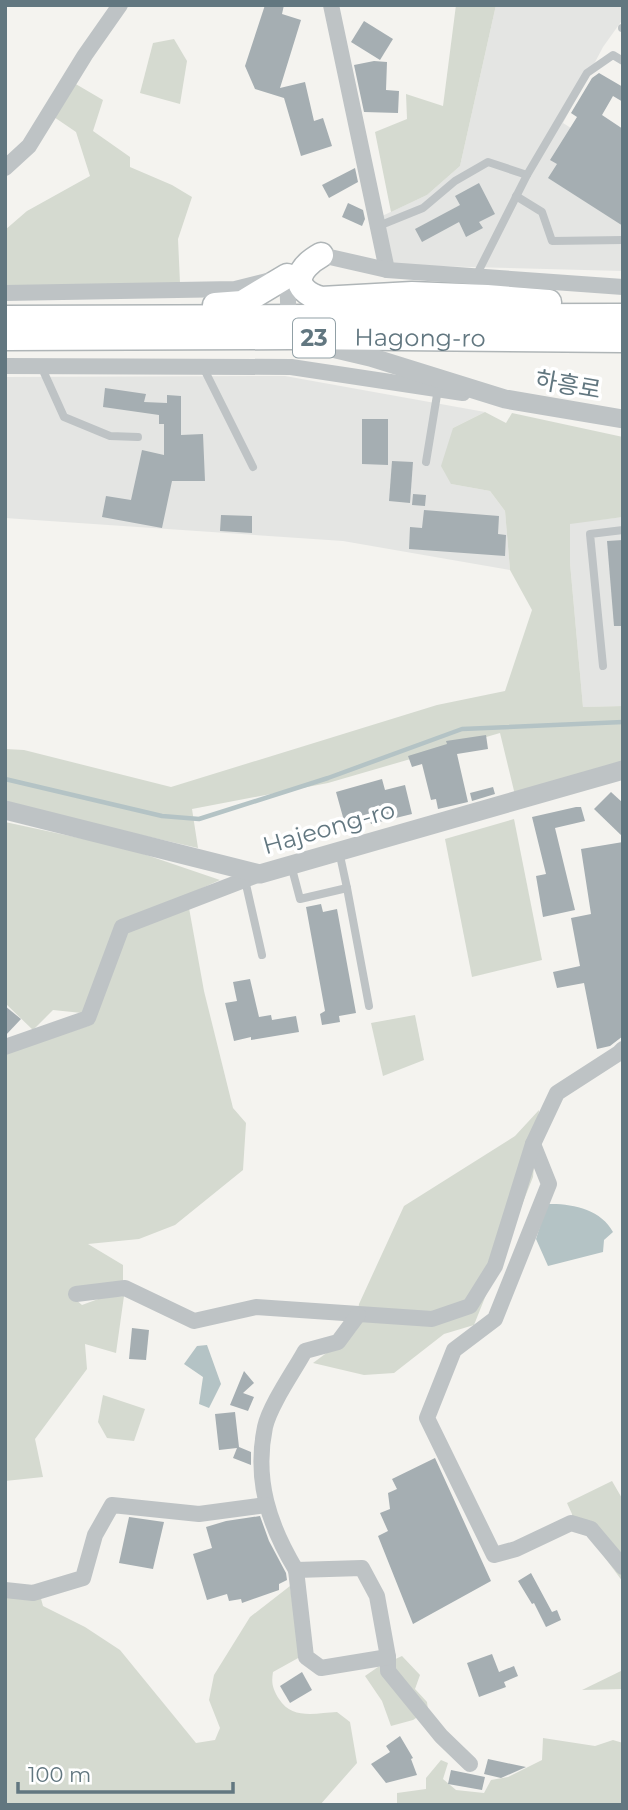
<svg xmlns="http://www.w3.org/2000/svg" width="628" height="1810" font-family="Montserrat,'Noto Sans KR',sans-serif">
<rect width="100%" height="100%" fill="#f4f3ef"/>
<g fill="#e4e5e3">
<polygon points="496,5 623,5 623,19 603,47 563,123 623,161 623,271 391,265 380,217 427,195 460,166"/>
<polygon points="285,376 485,412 453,428 451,484 490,491 505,511 510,570 343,541 5,518 5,377"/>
<polygon points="623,517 623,706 583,707 570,563 570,523"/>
</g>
<g fill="#d5dad0">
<polygon points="456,5 496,5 460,166 427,195 391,212 375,132 407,119 406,94 443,106"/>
<polygon points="174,39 187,61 180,104 140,93 153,43"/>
<polygon points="74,83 103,100 93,131 130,157 130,167 172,185 192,197 178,239 180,283 5,289 5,230 27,211 90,176 76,132 54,117"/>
<polygon points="485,412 506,423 512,413 623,437 623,517 570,524 570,563 583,707 623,706 623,761 515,795 500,733 328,783 192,809 198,848 5,804 5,749 24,750 171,787 437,705 505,691 532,610 510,570 505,511 490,491 451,484 441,466 453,428"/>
<polygon points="514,819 542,960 472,977 445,839"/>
<polygon points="5,822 126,848 220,880 118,926 82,1013 53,1010 33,1030 5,1003"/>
<polygon points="189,908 204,991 233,1108 246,1123 243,1170 175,1225 139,1239 88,1244 123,1265 123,1282 69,1294 82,1305 101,1298 124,1296 116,1353 85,1344 87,1369 35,1439 43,1477 5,1481 5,1053 91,1025 126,933"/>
<polygon points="415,1015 424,1060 383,1076 371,1023"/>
<polygon points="539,1110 533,1177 474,1325 444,1334 394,1373 364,1375 313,1363 356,1331 359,1304 404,1206 515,1136"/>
<polygon points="103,1395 145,1409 134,1441 107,1438 98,1422"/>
<polygon points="612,1481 623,1500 623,1582 588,1535 572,1529 572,1514 567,1503"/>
<path d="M 290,1586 L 300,1657 L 273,1672 C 271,1684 273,1689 279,1699 C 292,1720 316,1713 337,1712 L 350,1722 L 357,1763 L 320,1805 L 5,1805 L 5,1596 L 40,1595 L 43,1606 L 85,1627 L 120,1650 L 196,1743 L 215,1740 L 220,1728 L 209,1700 L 214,1675 L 250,1617 Z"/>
<polygon points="402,1656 420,1675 415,1689 427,1702 428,1710 413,1720 391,1726 382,1701 365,1676 378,1667"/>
<polygon points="623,1670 623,1689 582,1690"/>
<polygon points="543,1738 595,1746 613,1740 623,1743 623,1805 397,1805 397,1793 426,1789 426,1778 441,1760 448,1763 443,1779 456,1790 484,1793 491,1780 508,1777 542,1760"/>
</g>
<g fill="#b4c3c5">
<path d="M 547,1204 C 571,1203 601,1209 613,1232 L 604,1240 L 603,1252 L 548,1266 L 536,1239 Z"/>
<polygon points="207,1345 221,1384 209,1408 199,1404 203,1377 184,1364 197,1346"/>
</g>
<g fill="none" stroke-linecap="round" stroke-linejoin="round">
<polyline stroke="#b4c3c5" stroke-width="4.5" points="5,779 162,816 199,819 328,778 462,729 623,722"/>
</g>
<g fill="#a5aeb2">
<polygon points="265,5 284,5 282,14 301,20 280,88 305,82 314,121 323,118 332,146 301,156 284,98 255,89 245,66"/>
<polygon points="364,21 393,39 380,60 351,42"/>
<polygon points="374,61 387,62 386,90 399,91 398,113 364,112 354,65"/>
<polygon points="599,73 623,87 623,102 613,96 602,115 623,129 623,226 548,178 557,164 550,160 577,117 571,113 592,78"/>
<polygon points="355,168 358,182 329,198 322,185"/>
<polygon points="479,183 495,214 479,222 483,228 466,237 459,222 422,242 415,229 460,205 455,196"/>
<polygon points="348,203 363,210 365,219 362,226 342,217"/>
<polygon points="105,388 146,394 144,402 167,403 167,395 181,396 181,435 203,434 205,481 172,481 162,528 102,517 106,496 131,500 142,450 164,455 164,424 159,424 159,415 103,407"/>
<polygon points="362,419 388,419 388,465 362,464"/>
<polygon points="392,461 413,462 410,503 389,501"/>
<polygon points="413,494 426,495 425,506 412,505"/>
<polygon points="424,510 499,516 498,534 506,535 505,556 409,549 410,527 422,528"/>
<polygon points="221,515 252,516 252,533 220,531"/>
<polygon points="623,540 623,626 614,626 607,541"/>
<polygon points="486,735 488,749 457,754 468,802 438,809 436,799 431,800 422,764 412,767 408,756 447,744 446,741"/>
<polygon points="382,779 385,790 405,785 412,814 371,824 370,821 346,828 336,792"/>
<polygon points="493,787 495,794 472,801 470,793"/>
<polygon points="611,792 623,803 623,837 594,809"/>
<polygon points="576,807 581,807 585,821 555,828 575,910 543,917 536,876 546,874 532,817"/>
<polygon points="623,842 623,1036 610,1046 597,1049 584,983 557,988 553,972 580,966 571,918 591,914 581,849"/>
<polygon points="321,904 323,912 337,909 356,1013 339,1016 340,1022 322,1025 320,1014 325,1011 306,907"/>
<polygon points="250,979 259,1017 271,1015 272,1020 296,1016 299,1032 251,1040 251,1037 234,1041 225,1003 237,1001 233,982"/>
<polygon points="5,1006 21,1019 5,1036"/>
<polygon points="132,1328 149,1330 146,1360 129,1359"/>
<polygon points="244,1371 254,1383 243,1393 254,1397 248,1411 230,1405"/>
<polygon points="235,1412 239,1447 251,1452 251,1465 233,1458 237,1448 219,1450 215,1414"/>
<polygon points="435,1458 491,1581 413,1624 378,1536 388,1531 380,1513 390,1509 388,1493 397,1489 392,1479"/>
<polygon points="260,1516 269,1541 286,1573 287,1580 279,1584 279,1590 242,1603 241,1599 229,1601 227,1594 207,1600 193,1554 212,1548 206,1527 226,1521"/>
<polygon points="129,1517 164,1522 153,1569 119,1563"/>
<polygon points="531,1573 552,1612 557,1610 561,1620 546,1627 534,1603 532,1604 518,1581"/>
<polygon points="492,1654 499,1672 514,1666 518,1676 504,1682 506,1687 479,1697 467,1663"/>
<polygon points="302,1672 312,1690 290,1703 280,1686"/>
<polygon points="400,1736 413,1758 411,1759 417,1775 386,1783 371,1764 390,1752 386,1746"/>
<polygon points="488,1759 526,1767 501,1778 484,1774"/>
<polygon points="451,1770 485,1777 482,1790 448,1784"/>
</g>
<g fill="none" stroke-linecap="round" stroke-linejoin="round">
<g stroke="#afb5b7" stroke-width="27">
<g id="primary">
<path d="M 321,255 C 296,269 290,289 321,299 L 412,294 L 487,297 L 549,302"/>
<polyline points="215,305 242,303 287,276"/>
<polyline points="5,318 623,316"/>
<path id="s1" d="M 5,338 L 290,337 L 623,340"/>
</g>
</g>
<g stroke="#bec3c5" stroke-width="8">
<polyline points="622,28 623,28"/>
<polyline points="516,196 542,212 552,241 623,240"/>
<polyline points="376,227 423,208 455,181 488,162 527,175"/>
<polyline points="476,276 527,175 587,73 613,55 623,61"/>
<polyline points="41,366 64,417 110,436 138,437"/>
<polyline points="203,367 253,467"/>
<polyline points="426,462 438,389"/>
<polyline points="603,666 590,534 623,530"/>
<polyline points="339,851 347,888"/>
<polyline points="291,865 300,899 347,888 369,1006"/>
<polyline points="245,880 262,955"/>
</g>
<g stroke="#bec3c5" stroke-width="16">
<polyline points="331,5 387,270"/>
<polyline points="5,168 29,146 85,55 120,5"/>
<polyline points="313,257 321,255 387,270 623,287"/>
<polyline points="287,276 289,326"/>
<polyline points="5,293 235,289 267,281"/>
<polyline points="5,366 291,367 463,393"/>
<polyline points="5,1047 88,1018 122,927 260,874"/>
<polyline points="533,1144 549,1184 495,1319 454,1350 427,1418 494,1555 516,1549 571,1523 591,1529 623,1567"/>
<polyline points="76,1294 125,1288 194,1321 256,1307 432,1319 470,1306 495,1266 533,1144 557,1093 619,1053 623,1049"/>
<path d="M 358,1315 L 338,1342 L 305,1351 C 294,1371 270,1405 265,1427 C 254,1480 269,1525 296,1570 L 362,1568 L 377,1596 L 388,1657 L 388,1671 L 441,1736 L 470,1764"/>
<polyline points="296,1570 306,1657 321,1668 388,1657"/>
<polyline points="5,1590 33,1593 83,1578 95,1535 112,1505 199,1514 266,1505"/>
</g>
<g stroke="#bec3c5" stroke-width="19">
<polyline points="334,338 336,349 370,357 505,399 623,419"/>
<polyline points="5,810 260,874 623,770"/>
</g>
<use href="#primary" stroke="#fff" stroke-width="24"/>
</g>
<g text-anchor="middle" stroke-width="7" stroke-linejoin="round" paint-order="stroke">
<rect fill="#fff" stroke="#91a0a6" stroke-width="2" x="293" y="318.5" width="42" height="39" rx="5"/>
<g font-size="23" font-weight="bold" fill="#627780">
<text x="314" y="346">23</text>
</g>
<g font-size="24" fill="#627780" stroke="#fff">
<text dy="8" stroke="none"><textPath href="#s1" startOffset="415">Hagong-ro</textPath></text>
<text transform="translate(568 385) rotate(10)" y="8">하흥로</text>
<text transform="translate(329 828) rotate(-16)" y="8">Hajeong-ro</text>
</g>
</g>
<rect width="628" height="1810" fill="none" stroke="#627780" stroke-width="14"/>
<path d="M18 1782v10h215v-10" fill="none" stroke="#627780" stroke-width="3.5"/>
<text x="28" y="1782" font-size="21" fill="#627780" stroke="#ffffff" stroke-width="5" paint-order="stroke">100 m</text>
</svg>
